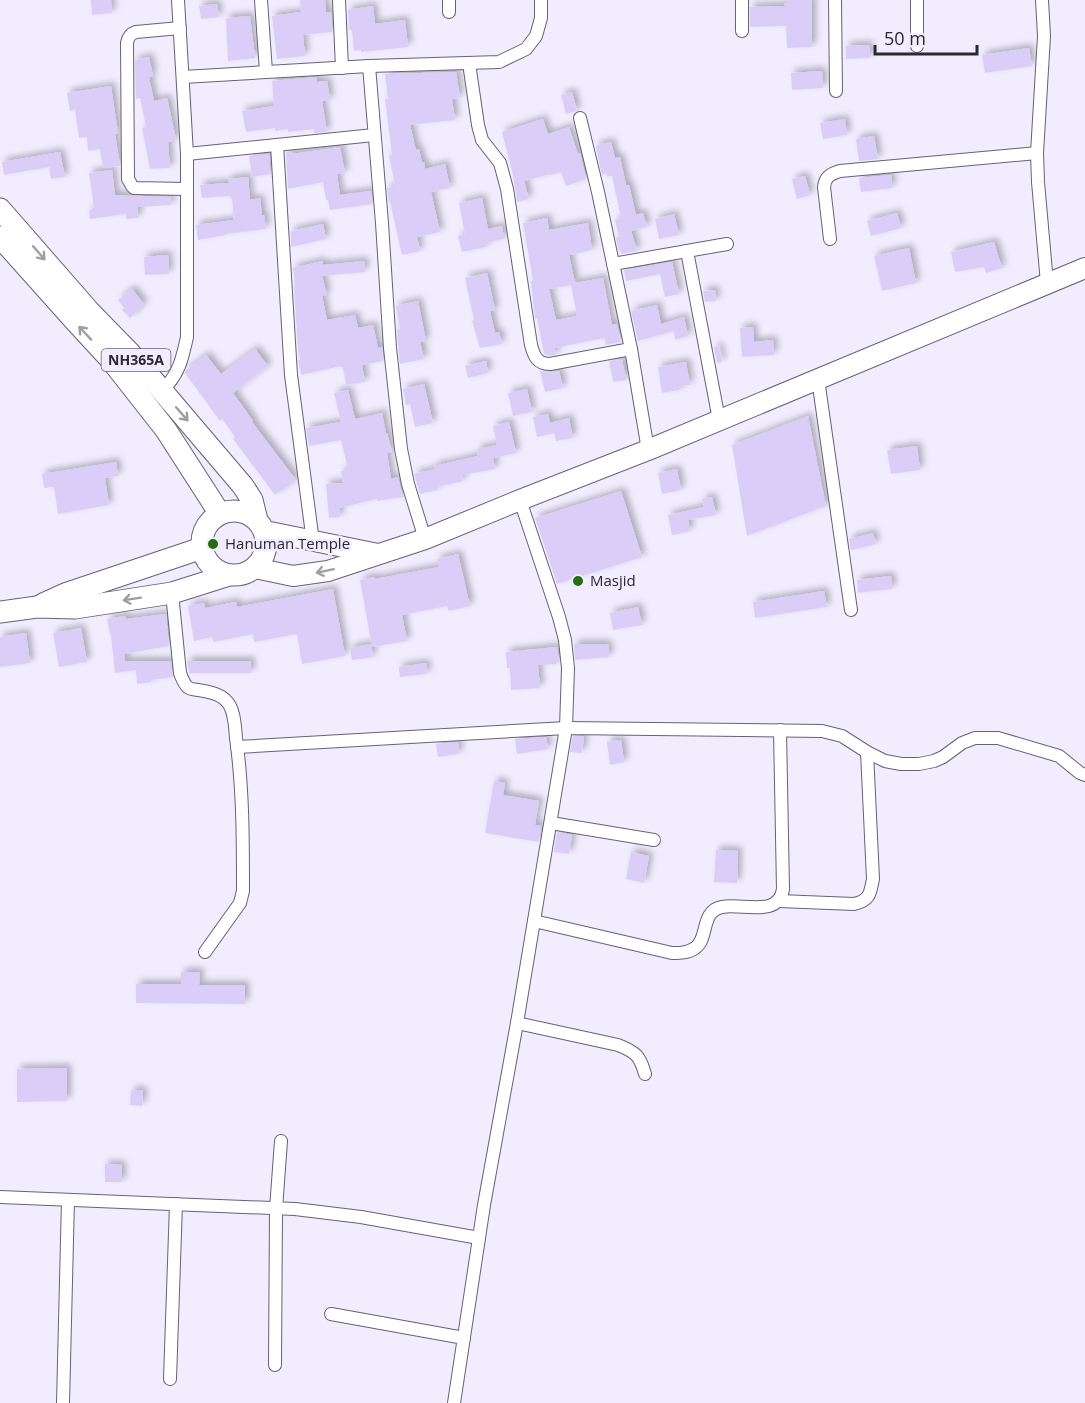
<svg xmlns="http://www.w3.org/2000/svg" width="1085" height="1403" font-family="'Open Sans',sans-serif">
<defs>
<filter id="shadow"><feDropShadow dx="4" dy="-4" stdDeviation="3" flood-color="#0004"/></filter>
</defs>
<rect width="100%" height="100%" fill="#f1ecfe"/>
<g fill="#dacef8" fill-rule="evenodd" filter="url(#shadow)">
<polygon points="91,0 111,0 112,13 92,15"/>
<polygon points="300,0 325,0 326,12 331,12 332,32 303,35 305,56 277,59 272,16 301,12"/>
<polygon points="787,0 812,0 812,47 787,48 786,26 750,27 750,7 784,6 784,4 787,3"/>
<polygon points="217,4 219,17 201,19 199,6"/>
<polygon points="373,6 375,24 405,20 408,47 361,52 361,50 354,51 352,30 349,30 348,10"/>
<polygon points="250,16 255,58 228,61 226,18"/>
<polygon points="869,45 870,58 846,59 846,46"/>
<polygon points="1029,48 1032,66 985,73 982,55"/>
<polygon points="149,57 153,76 149,77 154,101 167,98 173,125 176,140 168,142 170,168 150,169 142,128 146,127 140,98 136,99 135,60"/>
<polygon points="822,71 823,88 792,90 791,73"/>
<polygon points="456,72 460,98 452,99 455,120 410,125 416,150 419,149 422,163 424,162 425,169 445,164 450,188 431,192 440,232 417,237 420,251 402,255 390,202 389,202 387,188 393,187 393,185 395,185 389,156 392,155 385,99 388,99 385,74"/>
<polygon points="317,77 317,82 327,81 330,100 322,101 327,132 314,133 314,129 288,132 288,129 275,131 275,128 246,132 242,111 274,106 272,81"/>
<polygon points="111,86 118,133 115,134 120,166 103,168 100,149 88,151 87,137 79,138 75,110 70,111 67,93"/>
<polygon points="572,92 577,111 566,114 561,95"/>
<polygon points="543,119 548,134 569,127 578,154 580,153 586,179 566,186 561,172 551,175 551,174 524,181 529,199 517,202 513,175 502,132"/>
<polygon points="845,119 847,135 823,139 820,123"/>
<polygon points="874,136 878,159 859,161 856,139"/>
<polygon points="611,142 615,158 620,157 626,185 629,185 636,215 643,213 647,227 631,231 637,251 621,254 620,250 619,251 616,238 619,237 615,220 621,218 612,176 607,177 606,173 602,175 596,147 597,145"/>
<polygon points="340,147 345,173 337,174 340,195 371,191 372,204 330,210 328,200 326,200 323,182 288,189 286,152 291,152 292,154"/>
<polygon points="60,152 65,177 51,179 49,167 4,175 2,162"/>
<polygon points="264,154 269,154 270,174 252,177 249,156"/>
<polygon points="112,170 115,195 171,197 171,205 138,207 138,218 126,219 126,214 90,219 89,211 94,207 89,173"/>
<polygon points="891,175 892,188 861,192 859,178"/>
<polygon points="805,176 810,195 797,199 792,179"/>
<polygon points="248,177 250,200 260,198 262,215 264,215 266,229 226,234 226,235 198,240 196,225 234,220 232,198 230,198 230,196 202,198 200,185 229,183 228,179"/>
<polygon points="482,198 488,229 502,226 504,239 485,243 486,247 462,252 458,236 465,234 459,203"/>
<polygon points="897,213 901,228 871,236 867,221"/>
<polygon points="674,214 679,235 659,239 655,219"/>
<path d="M 547,218 L 549,230 L 588,223 L 592,250 L 569,255 L 575,283 L 603,278 L 612,325 L 617,324 L 621,342 L 606,345 L 604,338 L 554,348 L 556,355 L 550,356 L 544,354 L 537,318 L 535,319 L 531,281 L 533,280 L 523,223 ZM 571,285 L 577,316 L 556,320 L 549,289 Z"/>
<polygon points="323,224 326,239 291,247 291,231"/>
<polygon points="994,242 1002,268 986,273 984,267 955,272 951,252"/>
<polygon points="909,248 916,283 882,291 874,256"/>
<polygon points="168,255 169,274 145,275 144,257"/>
<polygon points="322,261 323,265 364,261 365,272 322,276 327,295 322,296 327,320 355,315 358,328 373,325 378,348 382,347 383,361 362,365 365,382 346,385 343,367 341,367 341,366 301,375 299,364 298,360 300,360 298,349 294,286 295,286 293,268"/>
<polygon points="672,262 679,294 665,297 660,274 626,281 624,270"/>
<polygon points="487,273 495,310 490,311 495,333 499,332 502,344 480,348 472,321 474,320 465,278"/>
<polygon points="132,289 144,304 130,318 122,310 124,308 118,300"/>
<polygon points="715,290 716,301 705,302 703,291"/>
<polygon points="418,301 426,341 420,342 424,359 400,364 397,330 400,329 396,306"/>
<polygon points="657,305 661,324 684,317 688,336 675,340 674,331 638,341 631,311"/>
<polygon points="753,327 754,342 773,340 774,355 742,357 740,328"/>
<polygon points="719,346 722,362 717,363 714,347"/>
<polygon points="255,349 268,366 233,393 253,421 252,422 296,480 275,495 233,439 235,437 222,419 220,421 185,373 186,370 206,355 221,374"/>
<polygon points="622,359 626,380 613,382 609,361"/>
<polygon points="486,361 488,373 468,378 465,366"/>
<polygon points="686,362 690,385 679,386 680,390 662,393 658,367"/>
<polygon points="540,371 550,372 559,371 563,388 545,392"/>
<polygon points="424,384 433,423 415,427 410,404 406,405 403,389"/>
<polygon points="527,389 532,412 513,416 508,393"/>
<polygon points="348,390 355,419 382,413 386,433 387,433 392,452 387,453 391,479 398,477 403,497 377,501 377,499 339,508 340,517 329,518 326,484 343,483 341,471 348,470 341,440 309,446 306,428 341,422 334,393"/>
<polygon points="548,414 550,423 569,418 573,438 556,441 554,433 537,437 533,417"/>
<polygon points="808,416 826,506 747,536 732,445"/>
<polygon points="509,422 516,453 493,458 495,469 462,475 463,481 437,487 437,490 420,494 414,474 435,469 434,466 478,456 477,449 497,445 493,426"/>
<polygon points="917,446 920,470 891,474 887,450"/>
<polygon points="116,462 118,476 105,478 109,505 58,514 54,487 44,488 42,474"/>
<polygon points="677,469 681,490 662,494 658,473"/>
<polygon points="621,491 642,557 557,584 535,518"/>
<polygon points="712,497 716,515 688,520 690,531 672,535 668,515 704,507 702,499"/>
<polygon points="873,533 876,544 851,550 849,539"/>
<polygon points="458,554 470,606 449,611 447,606 402,615 407,641 372,647 360,580 375,577 375,579 439,567 437,559"/>
<polygon points="891,576 892,589 858,593 857,580"/>
<polygon points="333,589 345,656 302,664 297,634 254,642 253,634 213,642 212,637 194,641 188,606 204,603 205,608 236,602 237,607"/>
<polygon points="824,591 827,607 755,618 753,602"/>
<polygon points="638,607 642,625 613,630 610,613"/>
<polygon points="166,614 169,646 124,654 125,661 171,661 173,677 151,680 152,682 137,684 136,670 115,673 111,635 110,635 107,619 125,616 126,619"/>
<polygon points="81,628 87,662 59,667 53,633"/>
<polygon points="26,633 30,663 0,667 0,637"/>
<polygon points="371,644 373,657 352,660 350,648"/>
<polygon points="574,644 608,644 609,657 575,660"/>
<polygon points="557,647 559,661 556,661 557,664 538,665 540,688 511,690 510,668 507,668 506,652"/>
<polygon points="187,661 251,661 251,673 189,673"/>
<polygon points="426,663 427,674 400,677 399,667"/>
<polygon points="573,736 584,736 582,753 570,752"/>
<polygon points="546,737 548,749 517,754 515,739"/>
<polygon points="621,740 624,762 610,765 607,742"/>
<polygon points="458,742 459,754 438,757 436,744"/>
<polygon points="494,781 505,783 503,795 539,801 535,825 541,826 539,842 485,833"/>
<polygon points="557,832 572,835 569,854 554,852"/>
<polygon points="716,850 738,851 737,883 714,882"/>
<polygon points="631,852 649,856 644,883 626,879"/>
<polygon points="181,972 200,972 199,985 245,985 245,1004 136,1003 136,984 181,984"/>
<polygon points="67,1068 67,1101 17,1102 17,1069"/>
<polygon points="131,1090 143,1091 142,1106 130,1105"/>
<polygon points="105,1164 122,1165 122,1182 105,1182"/>
</g>
<g fill="none" stroke-linecap="round" stroke-linejoin="round">
<g stroke="#676174" stroke-width="14">
<g id="minor">
<polyline points="261,0 266,72"/>
<polyline points="339,0 342,68"/>
<polyline points="449,0 449,12"/>
<polyline points="742,0 742,31"/>
<polyline points="835,0 836,91"/>
<polyline points="917,0 917,46"/>
<polyline points="1042,0 1044,36 1037,153 1038,182 1047,283"/>
<path d="M 180,28 L 136,32 C 130,34 128,37 127,43 L 128,179 L 132,186 L 134,188 L 187,189"/>
<path d="M 469,63 L 478,125 L 482,140 L 500,163 L 507,189 L 531,345 C 534,356 537,364 550,364 L 631,349"/>
<polyline points="369,66 499,62 526,49 536,36 541,18 541,0"/>
<polyline points="183,77 369,66 382,223 390,348 401,449 408,484 425,539"/>
<polyline points="580,118 598,192 631,349 648,450"/>
<polyline points="277,145 291,375 313,542"/>
<polyline points="187,154 374,135"/>
<path d="M 830,239 L 824,187 C 825,177 830,174 840,171 L 1037,153"/>
<polyline points="687,251 719,420"/>
<polyline points="613,264 727,244"/>
<polyline points="818,379 851,610"/>
<path d="M 162,391 C 179,374 182,360 187,337 L 187,154 L 178,0"/>
<path d="M 172,593 L 180,673 C 182,678 184,685 189,688 C 190,689 198,690 198,690 C 210,692 224,694 230,706 C 235,715 235,727 236,738 C 243,788 243,840 243,891 L 240,903 L 205,952"/>
<polyline points="237,747 566,728 822,731 842,736 867,752 885,761 901,764 919,764 934,761 943,757 962,743 975,738 998,738 1059,756 1080,773 1085,775"/>
<polyline points="551,823 654,840"/>
<path d="M 779,901 L 854,904 C 870,900 870,894 873,879 L 867,752"/>
<path d="M 534,921 L 672,953 C 680,953 688,953 695,948 C 709,939 700,911 722,907 C 742,903 779,918 783,889 L 780,730"/>
<path d="M 517,1023 L 618,1045 C 636,1052 640,1056 645,1074"/>
<polyline points="0,1197 295,1209 361,1217 479,1238"/>
<polyline points="331,1314 464,1338"/>
<polyline points="275,1365 276,1209 281,1141"/>
<polyline points="170,1379 176,1204"/>
<polyline points="63,1403 68,1200"/>
<polyline points="454,1403 484,1205 517,1023 566,728 568,668 565,640 559,617 520,500"/>
</g>
</g>
<g stroke="#676174" stroke-width="22">
<g id="primary">
<polyline points="265,531 378,554"/>
<polyline points="255,568 293,576 328,571 425,539 520,500 648,450 1085,268"/>
</g>
</g>
<g stroke="#676174" stroke-width="23">
<g id="trunk">
<polyline points="0,209 89,311 129,352 243,486 252,500 257,520"/>
<polyline points="0,237 76,322 111,360 166,430 220,514"/>
<circle cx="234" cy="543" r="32"/>
<polyline points="43,604 65,594 202,548"/>
<polyline points="0,612 37,607 75,608 172,593 229,575"/>
</g>
</g>
<use href="#minor" stroke="#fff" stroke-width="12"/>
<use href="#primary" stroke="#fff" stroke-width="20"/>
<use href="#trunk" stroke="#fff" stroke-width="21"/>
</g>
<defs><path id="oneway-shaft" d="M-6 0H5M1.5-3L5.5 0L1.5 3" fill="none" stroke-width="1.6" stroke-linecap="round" stroke-linejoin="round" transform="scale(1.5)"/></defs>
<g stroke="#9f9ea2">
<use href="#oneway-shaft" transform="translate(39 253) rotate(49)"/>
<use href="#oneway-shaft" transform="translate(85 333) rotate(-133)"/>
<use href="#oneway-shaft" transform="translate(182 414) rotate(49)"/>
<use href="#oneway-shaft" transform="translate(325 571) rotate(168)"/>
<use href="#oneway-shaft" transform="translate(132 599) rotate(171)"/>
</g>
<g fill="#246e10" stroke="#f1ecfe" stroke-width="2">
<circle cx="213" cy="544" r="6"/>
<circle cx="578" cy="581" r="6"/>
</g>
<g text-anchor="middle" stroke-width="5" stroke-linejoin="round" paint-order="stroke">
<rect fill="#f1ecfe" stroke="#66636e" stroke-width="1.5" x="101.5" y="349" width="69" height="22" rx="4.5"/>
<g font-size="14" font-weight="bold" fill="#2a2830">
<text x="136" y="365">NH365A</text>
</g>
<g font-size="15" fill="#2a2830" stroke="#f1ecfe" text-anchor="start">
<text x="225" y="549">Hanuman Temple</text>
<text x="590" y="586">Masjid</text>
</g>
</g>
<path d="M875 45v9h102v-9" fill="none" stroke="#2a2830" stroke-width="3"/>
<text x="884" y="45" font-size="18" fill="#2a2830" stroke="#f1ecfe" stroke-width="4.5" paint-order="stroke">50 m</text>
</svg>
